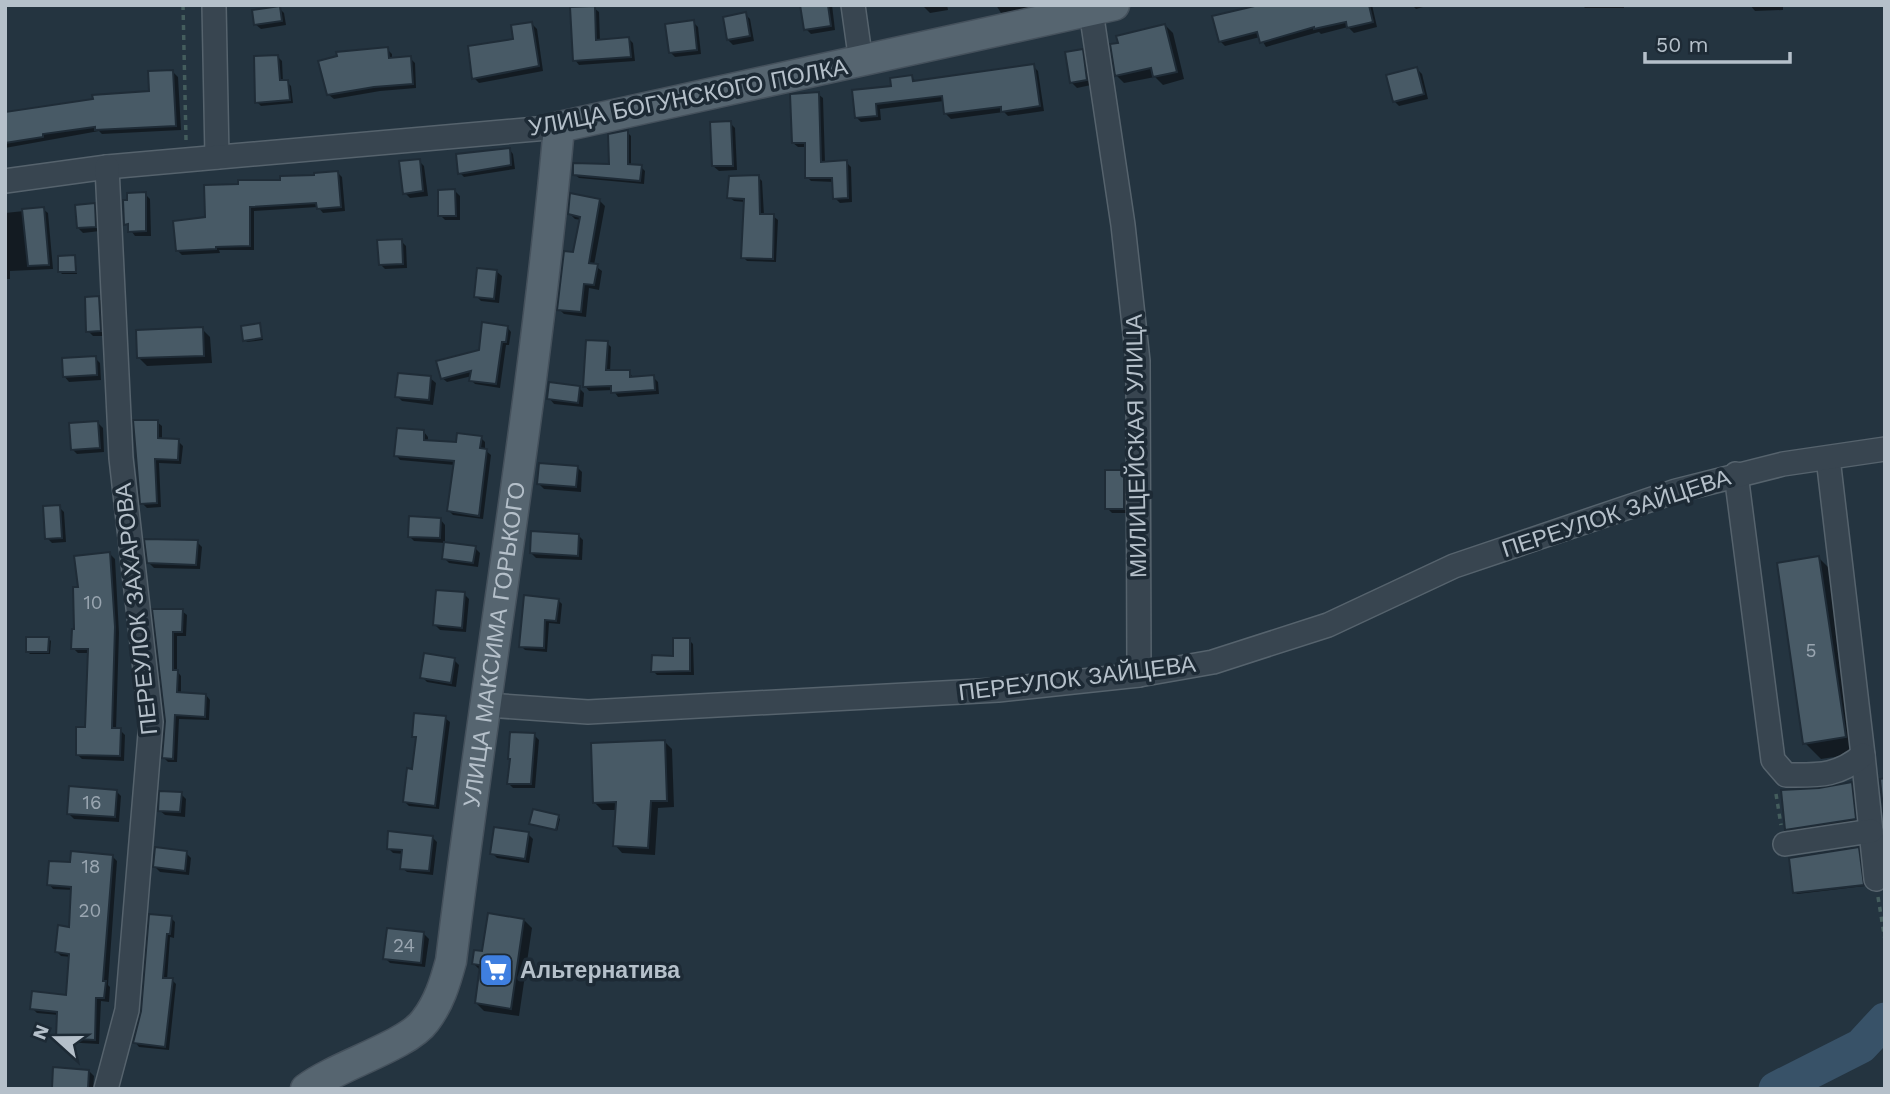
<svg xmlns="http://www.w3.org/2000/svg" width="1890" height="1094" font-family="'Work Sans',sans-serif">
<rect width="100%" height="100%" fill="#243440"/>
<g fill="#0007">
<polygon points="802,5 832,5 835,30 811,34 806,29"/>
<polygon points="922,5 947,5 948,10 930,13"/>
<polygon points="996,5 1030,5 1030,8 1001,13"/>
<polygon points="1266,5 1372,5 1377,27 1354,33 1348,27 1321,34 1319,32 1266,47 1260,37 1225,46 1220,41"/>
<polygon points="1412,5 1430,5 1416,9"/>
<polygon points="1582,5 1624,5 1624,8 1585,8"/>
<polygon points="1750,5 1783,5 1783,10 1755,11"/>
<polygon points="279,8 284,13 286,25 261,29 255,24"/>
<polygon points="594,8 599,12 600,41 628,38 633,43 635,61 579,65 575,60"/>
<polygon points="745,14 750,19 754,41 733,45 728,40"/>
<polygon points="693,22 698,27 701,54 675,57 670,52"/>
<polygon points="532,24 537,29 543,71 479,83 474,78"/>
<polygon points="1165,25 1173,33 1184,79 1163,85 1155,77 1124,83 1116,75"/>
<polygon points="387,49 392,54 392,59 410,58 415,63 416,88 380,91 334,99 329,95"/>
<polygon points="1082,51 1087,56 1091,85 1077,88 1072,83"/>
<polygon points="278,57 282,61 283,82 287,82 291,86 293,103 261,106 257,102"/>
<polygon points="1033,66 1038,71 1044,111 1008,116 1004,112 951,119 946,114 944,101 880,109 881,120 861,122 856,117 893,87 911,77 917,82"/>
<polygon points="1417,69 1422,74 1428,99 1399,106 1394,101"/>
<polygon points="173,72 178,77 181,130 102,134 99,131 5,148 5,118 150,93"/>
<polygon points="818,94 823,98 825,163 846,162 851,167 852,202 840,203 835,198 834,182 811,181 807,177 807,147 798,147 793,143"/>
<polygon points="730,123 735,128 737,170 719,171 713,166"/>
<polygon points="627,132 631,136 631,166 641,167 645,171 644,184 579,178 574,174 610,165"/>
<polygon points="509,149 513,154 515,169 464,177 460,173"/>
<polygon points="419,161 424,166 428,196 410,198 405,193"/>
<polygon points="337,172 342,177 345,211 323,213 318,207 254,211 254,250 219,250 220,253 182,255 177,250 207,219 316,177"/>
<polygon points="758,177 762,181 764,215 773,216 778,220 776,262 747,261 743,257 745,202 734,201 729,197"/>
<polygon points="455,191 460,196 460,220 445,220 440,215"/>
<polygon points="145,194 150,199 151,236 135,236 126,224"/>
<polygon points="600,201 605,206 594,265 602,271 599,290 589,288 586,317 564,314 559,309 581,220 575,219 570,214"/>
<polygon points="94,205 99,210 100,231 83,233 78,228"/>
<polygon points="43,209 48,213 53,269 10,271 10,279 5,279 5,213"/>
<polygon points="401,241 406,246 407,268 385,269 380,264"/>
<polygon points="75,257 77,274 62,274 60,272"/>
<polygon points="496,271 502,276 499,303 481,301 476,296"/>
<polygon points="98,298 104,303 105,336 93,336 88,331"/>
<polygon points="260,325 263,340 247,342 245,340"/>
<polygon points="507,327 511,332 509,345 506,345 500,388 475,384 471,380 472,376 447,382 442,378 480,351"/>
<polygon points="202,329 210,337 212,363 147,366 139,358"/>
<polygon points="607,343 611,347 610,372 629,372 634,379 653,377 658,382 659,394 618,397 613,390 589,391 585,386"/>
<polygon points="95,358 100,363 101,380 69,382 64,376"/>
<polygon points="430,378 436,383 433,405 402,401 397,396"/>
<polygon points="579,388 584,393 583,407 554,404 549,398"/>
<polygon points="157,422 162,426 162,440 178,441 183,446 181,464 159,463 161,507 147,508 142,503"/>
<polygon points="98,423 103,428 104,452 77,454 72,449"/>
<polygon points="424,432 428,437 428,442 458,443 481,438 485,442 485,450 491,455 483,519 453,515 449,511 455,465 400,460 396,455"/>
<polygon points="577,467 582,472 581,492 544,489 539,484"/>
<polygon points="1124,472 1129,477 1129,513 1112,513 1107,508"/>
<polygon points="59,507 64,512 66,542 52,543 47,538"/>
<polygon points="440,519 445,525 445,543 414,541 409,536"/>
<polygon points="578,535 583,540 582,560 536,558 531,553"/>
<polygon points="197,542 202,547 200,569 154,568 149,563"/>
<polygon points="475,548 480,553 478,567 449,563 444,558"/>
<polygon points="110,554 115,559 119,633 116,730 120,730 125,735 124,761 82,759 77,754 87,729 89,653 78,653 73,648 80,588"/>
<polygon points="1819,558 1835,574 1861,753 1821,759 1805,743"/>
<polygon points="464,594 469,599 466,632 440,630 435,625"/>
<polygon points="558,600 562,604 560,624 549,623 547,652 525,650 521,646"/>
<polygon points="154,610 182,611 187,615 186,636 177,636 177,671 181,676 181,694 206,695 210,700 209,720 179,719 177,762 168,762 164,758 167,721"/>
<polygon points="49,639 51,641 50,654 30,654 28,652"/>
<polygon points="689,640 693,644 694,675 657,675 653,671 675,658"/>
<polygon points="454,660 459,665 456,687 427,682 422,677"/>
<polygon points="445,718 450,722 439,809 409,806 404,801 414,771 418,740 413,736"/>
<polygon points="534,735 539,740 535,788 513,788 508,783"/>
<polygon points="665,742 672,749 674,807 658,808 655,855 622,853 615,845 617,810 602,810 595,803"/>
<polygon points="1851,784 1857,821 1789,831 1787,829 1820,790"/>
<polygon points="116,791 121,796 119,822 74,819 69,814"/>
<polygon points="181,794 186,799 185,817 165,815 159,810"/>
<polygon points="558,817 560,819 557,831 531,824"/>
<polygon points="528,834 533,839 529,863 497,858 492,853"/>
<polygon points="432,837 437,842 433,875 407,872 402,868 404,854 393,853 389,849"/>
<polygon points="1858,849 1865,886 1797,894 1795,892"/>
<polygon points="186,853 191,858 189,875 160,872 155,867"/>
<polygon points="112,856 117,861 108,985 110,987 109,1002 101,1001 99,1044 63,1042 58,1038 59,1015 37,1013 32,1008 67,997 71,957 61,956 57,952 70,928 73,890 53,889 49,884 71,864"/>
<polygon points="171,918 175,922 174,938 170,937 167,980 172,980 176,984 169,1050 139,1047 135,1042"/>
<polygon points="524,920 532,928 519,1016 484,1011 476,1003 481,971 474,964"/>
<polygon points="424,934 429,939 425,967 390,963 385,958"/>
<polygon points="89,1071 94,1076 93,1089 53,1087"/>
</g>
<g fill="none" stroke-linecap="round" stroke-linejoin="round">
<polyline stroke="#385268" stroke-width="35" points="1776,1089 1861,1046 1885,1020"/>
</g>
<g fill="#485a66" stroke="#1f2c37" stroke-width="2">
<polygon points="800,5 828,5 831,26 804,30"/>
<polygon points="1259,5 1369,5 1373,22 1347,28 1346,22 1314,29 1314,27 1260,43 1257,32 1219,42 1212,16"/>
<polygon points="280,6 282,21 254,25 252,10"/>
<polygon points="595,6 596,40 629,37 631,57 573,61 570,7"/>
<polygon points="746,12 750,36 727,40 723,17"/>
<polygon points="694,20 697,50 669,53 665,24"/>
<polygon points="532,22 539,66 472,79 468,46 513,39 511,25"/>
<polygon points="1165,24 1177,72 1153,77 1151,68 1115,76 1110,44 1118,43 1116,36"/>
<polygon points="388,47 389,58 411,56 413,84 374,87 327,95 318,61 337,56 336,52"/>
<polygon points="1083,49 1087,80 1070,83 1065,52"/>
<polygon points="278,55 280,80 288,80 290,100 255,103 254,56"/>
<polygon points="1034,64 1040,106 1001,112 1001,107 944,114 942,96 876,104 877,116 855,118 852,90 891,86 890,78 912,75 913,81"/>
<polygon points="1417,67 1424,94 1393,102 1386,75"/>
<polygon points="173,70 176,126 95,130 95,127 43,134 43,137 5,143 5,112 93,99 92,95 149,91 148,71"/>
<polygon points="819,92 821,162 847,160 848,198 833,199 832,178 805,178 805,143 792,143 790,94"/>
<polygon points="731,121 733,166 712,166 710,122"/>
<polygon points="628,130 628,164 642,165 640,181 573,175 573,163 609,164 608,134"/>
<polygon points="510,148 511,165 458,174 456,154"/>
<polygon points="420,159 423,191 403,194 399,161"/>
<polygon points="338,171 341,207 317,209 316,203 250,207 250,246 216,247 216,249 176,251 173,221 205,217 204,185 238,184 238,180 280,180 280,176 314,175 314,173"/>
<polygon points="759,175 760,214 774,214 773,259 741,258 744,199 727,198 729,176"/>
<polygon points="455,189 456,216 438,216 438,190"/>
<polygon points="146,192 146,231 128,232 128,224 124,225 123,200 127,200 127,193"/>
<polygon points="570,193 600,199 589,263 598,264 594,285 584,284 581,312 557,310 564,251 573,252 580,217 568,214"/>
<polygon points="95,203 96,227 77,228 75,205"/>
<polygon points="44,207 49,265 28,266 22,209"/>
<polygon points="402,239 403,264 379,265 377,240"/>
<polygon points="75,255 76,272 58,272 58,256"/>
<polygon points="477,268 497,270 494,299 474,297"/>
<polygon points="99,296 101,331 86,332 85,297"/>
<polygon points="482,322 508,326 506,342 502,342 496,384 469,381 471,371 441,379 436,361 479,350"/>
<polygon points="260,323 262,338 243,341 241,326"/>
<polygon points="203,327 204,356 137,358 136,330"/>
<polygon points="586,340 608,341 606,370 630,370 630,377 654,375 655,390 611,393 611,386 583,387"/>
<polygon points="96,356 97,375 63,377 62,358"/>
<polygon points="398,373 431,376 429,400 395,397"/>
<polygon points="549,382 580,386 578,403 547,399"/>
<polygon points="133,420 158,420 158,438 179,439 178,460 155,459 157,503 140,504"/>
<polygon points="98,421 100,448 71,450 69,423"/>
<polygon points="397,428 424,430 424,440 456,442 457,433 482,436 480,448 487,449 479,516 447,511 454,461 394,456"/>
<polygon points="539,463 578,466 576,487 537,484"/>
<rect x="1105" y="470" width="19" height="39"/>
<polygon points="60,505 62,538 45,539 43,506"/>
<polygon points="409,516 441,518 440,538 408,537"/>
<polygon points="531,531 579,534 578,556 530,553"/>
<polygon points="144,539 198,540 196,565 147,563"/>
<polygon points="444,542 476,546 473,563 442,559"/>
<polygon points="110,552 115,627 112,728 121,728 120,756 76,755 76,727 85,727 88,649 71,649 72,629 74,629 73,587 78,587 74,556"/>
<polygon points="1819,556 1846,737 1803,744 1777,563"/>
<polygon points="436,590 465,592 462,628 433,625"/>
<polygon points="524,595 559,599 556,621 545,620 544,648 519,647"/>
<polygon points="152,609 183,609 182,632 173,632 173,670 178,670 177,692 206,694 205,717 175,715 173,759 162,758 165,721"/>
<polygon points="26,637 49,637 48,652 26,652"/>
<polygon points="673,638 690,638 690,671 651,672 652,655 673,656"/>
<polygon points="424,653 455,658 451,683 420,678"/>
<polygon points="414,713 446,716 435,806 403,802 407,768 412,769 416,737 412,737"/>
<polygon points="510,732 535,733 531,784 507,784 510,759 508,759"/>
<polygon points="665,740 667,801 651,801 648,848 613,846 616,802 593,803 591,743"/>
<polygon points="1885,778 1885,828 1880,779"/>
<polygon points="1852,782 1856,819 1785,830 1781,790 1819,788"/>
<polygon points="69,786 117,790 115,817 67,814"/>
<polygon points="159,791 182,792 180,812 158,811"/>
<polygon points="533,809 559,815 556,830 529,824"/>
<polygon points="494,827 529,832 525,859 490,854"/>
<polygon points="388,831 433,836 429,871 400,869 402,850 387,849"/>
<polygon points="155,847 187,851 185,871 153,867"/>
<polygon points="1859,847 1864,885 1793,893 1789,858"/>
<polygon points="71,851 113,855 103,981 106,981 104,998 96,998 95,1040 56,1038 57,1012 30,1009 32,991 66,995 69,954 55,952 58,925 69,927 71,887 47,885 49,861 70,862"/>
<polygon points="488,913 524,919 511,1009 475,1003 480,965 472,964 474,950 482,951"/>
<polygon points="149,914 172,916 170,934 167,934 163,978 173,978 165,1047 133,1043 141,1011"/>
<polygon points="387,928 424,932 421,963 383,959"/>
<polygon points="53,1067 89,1070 88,1089 52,1088"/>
</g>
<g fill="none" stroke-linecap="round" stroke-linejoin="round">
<g stroke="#56636d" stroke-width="26">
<g id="minor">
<polyline points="214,5 217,157"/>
<polyline points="853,5 861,62"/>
<polyline points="1091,11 1123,225 1138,361 1139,675"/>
<polyline points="5,181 107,167 559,127"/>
<polyline points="1828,458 1863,755 1876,879"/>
<path d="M 1736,474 L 1773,760 L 1786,775 C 1818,775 1837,777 1863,755"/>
<polyline points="487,705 588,712 998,690 1139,675 1213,662 1328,625 1454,566 1676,491 1783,464 1885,449"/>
<polyline points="1785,844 1871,831"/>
<polyline points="106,1089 127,1010 151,722 121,458 107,167"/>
</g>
</g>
<g stroke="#45515c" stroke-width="33">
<g id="major">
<path id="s1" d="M 306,1089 C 336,1066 407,1046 425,1021 C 439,1003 445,983 451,961 C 485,683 534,406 559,127 L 1114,5"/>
</g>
</g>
<g stroke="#445d5d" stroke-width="3.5" stroke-dasharray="5 5" stroke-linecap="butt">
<polyline points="183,5 186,140"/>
<polyline points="1776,794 1781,825"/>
<polyline points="1878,897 1885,940"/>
</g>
<use href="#minor" stroke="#384550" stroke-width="23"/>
<use href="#major" stroke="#566570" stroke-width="30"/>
</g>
<defs>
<g id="supermarket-square" transform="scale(1.75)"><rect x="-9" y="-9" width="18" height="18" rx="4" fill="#3f7fe0" stroke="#1d2a35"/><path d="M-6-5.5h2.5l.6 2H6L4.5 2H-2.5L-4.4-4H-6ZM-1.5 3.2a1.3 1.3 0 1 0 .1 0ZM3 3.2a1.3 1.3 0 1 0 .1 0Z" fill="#fff"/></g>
</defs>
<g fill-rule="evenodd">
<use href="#supermarket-square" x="496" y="970"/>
</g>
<g text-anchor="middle" stroke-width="7" stroke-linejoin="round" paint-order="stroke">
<g font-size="19" fill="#9aa6b1">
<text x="93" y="609">10</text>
<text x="1811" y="657">5</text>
<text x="92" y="809">16</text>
<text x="91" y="873">18</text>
<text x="90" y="917">20</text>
<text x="404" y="952">24</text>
</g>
<g font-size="23" fill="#b5c0ca" stroke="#1d2a35">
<text transform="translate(688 97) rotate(-11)" y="8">УЛИЦА БОГУНСКОГО ПОЛКА</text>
<text transform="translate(1136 446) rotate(-91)" y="8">МИЛИЦЕЙСКАЯ УЛИЦА</text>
<text transform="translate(1616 513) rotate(-18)" y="8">ПЕРЕУЛОК ЗАЙЦЕВА</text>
<text transform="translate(136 609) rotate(-96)" y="8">ПЕРЕУЛОК ЗАХАРОВА</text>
<text dy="8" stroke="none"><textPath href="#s1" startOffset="523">УЛИЦА МАКСИМА ГОРЬКОГО</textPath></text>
<text transform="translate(1077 678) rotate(-7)" y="8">ПЕРЕУЛОК ЗАЙЦЕВА</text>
</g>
<g font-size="23" font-weight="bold" fill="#b5c0ca" stroke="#1d2a35" text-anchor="start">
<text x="520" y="978">Альтернатива</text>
</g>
</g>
<rect width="1890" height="1094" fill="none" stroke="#b5c0ca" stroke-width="14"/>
<g transform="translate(56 1038) rotate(291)" stroke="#1d2a35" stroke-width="5" paint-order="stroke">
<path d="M0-5L12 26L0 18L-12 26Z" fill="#b5c0ca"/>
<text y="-10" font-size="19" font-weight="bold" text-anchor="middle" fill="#b5c0ca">N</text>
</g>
<path d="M1645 52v10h145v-10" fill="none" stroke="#b5c0ca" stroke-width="3.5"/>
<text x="1656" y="52" font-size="21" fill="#b5c0ca" stroke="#1d2a35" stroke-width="5" paint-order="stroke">50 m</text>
</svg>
